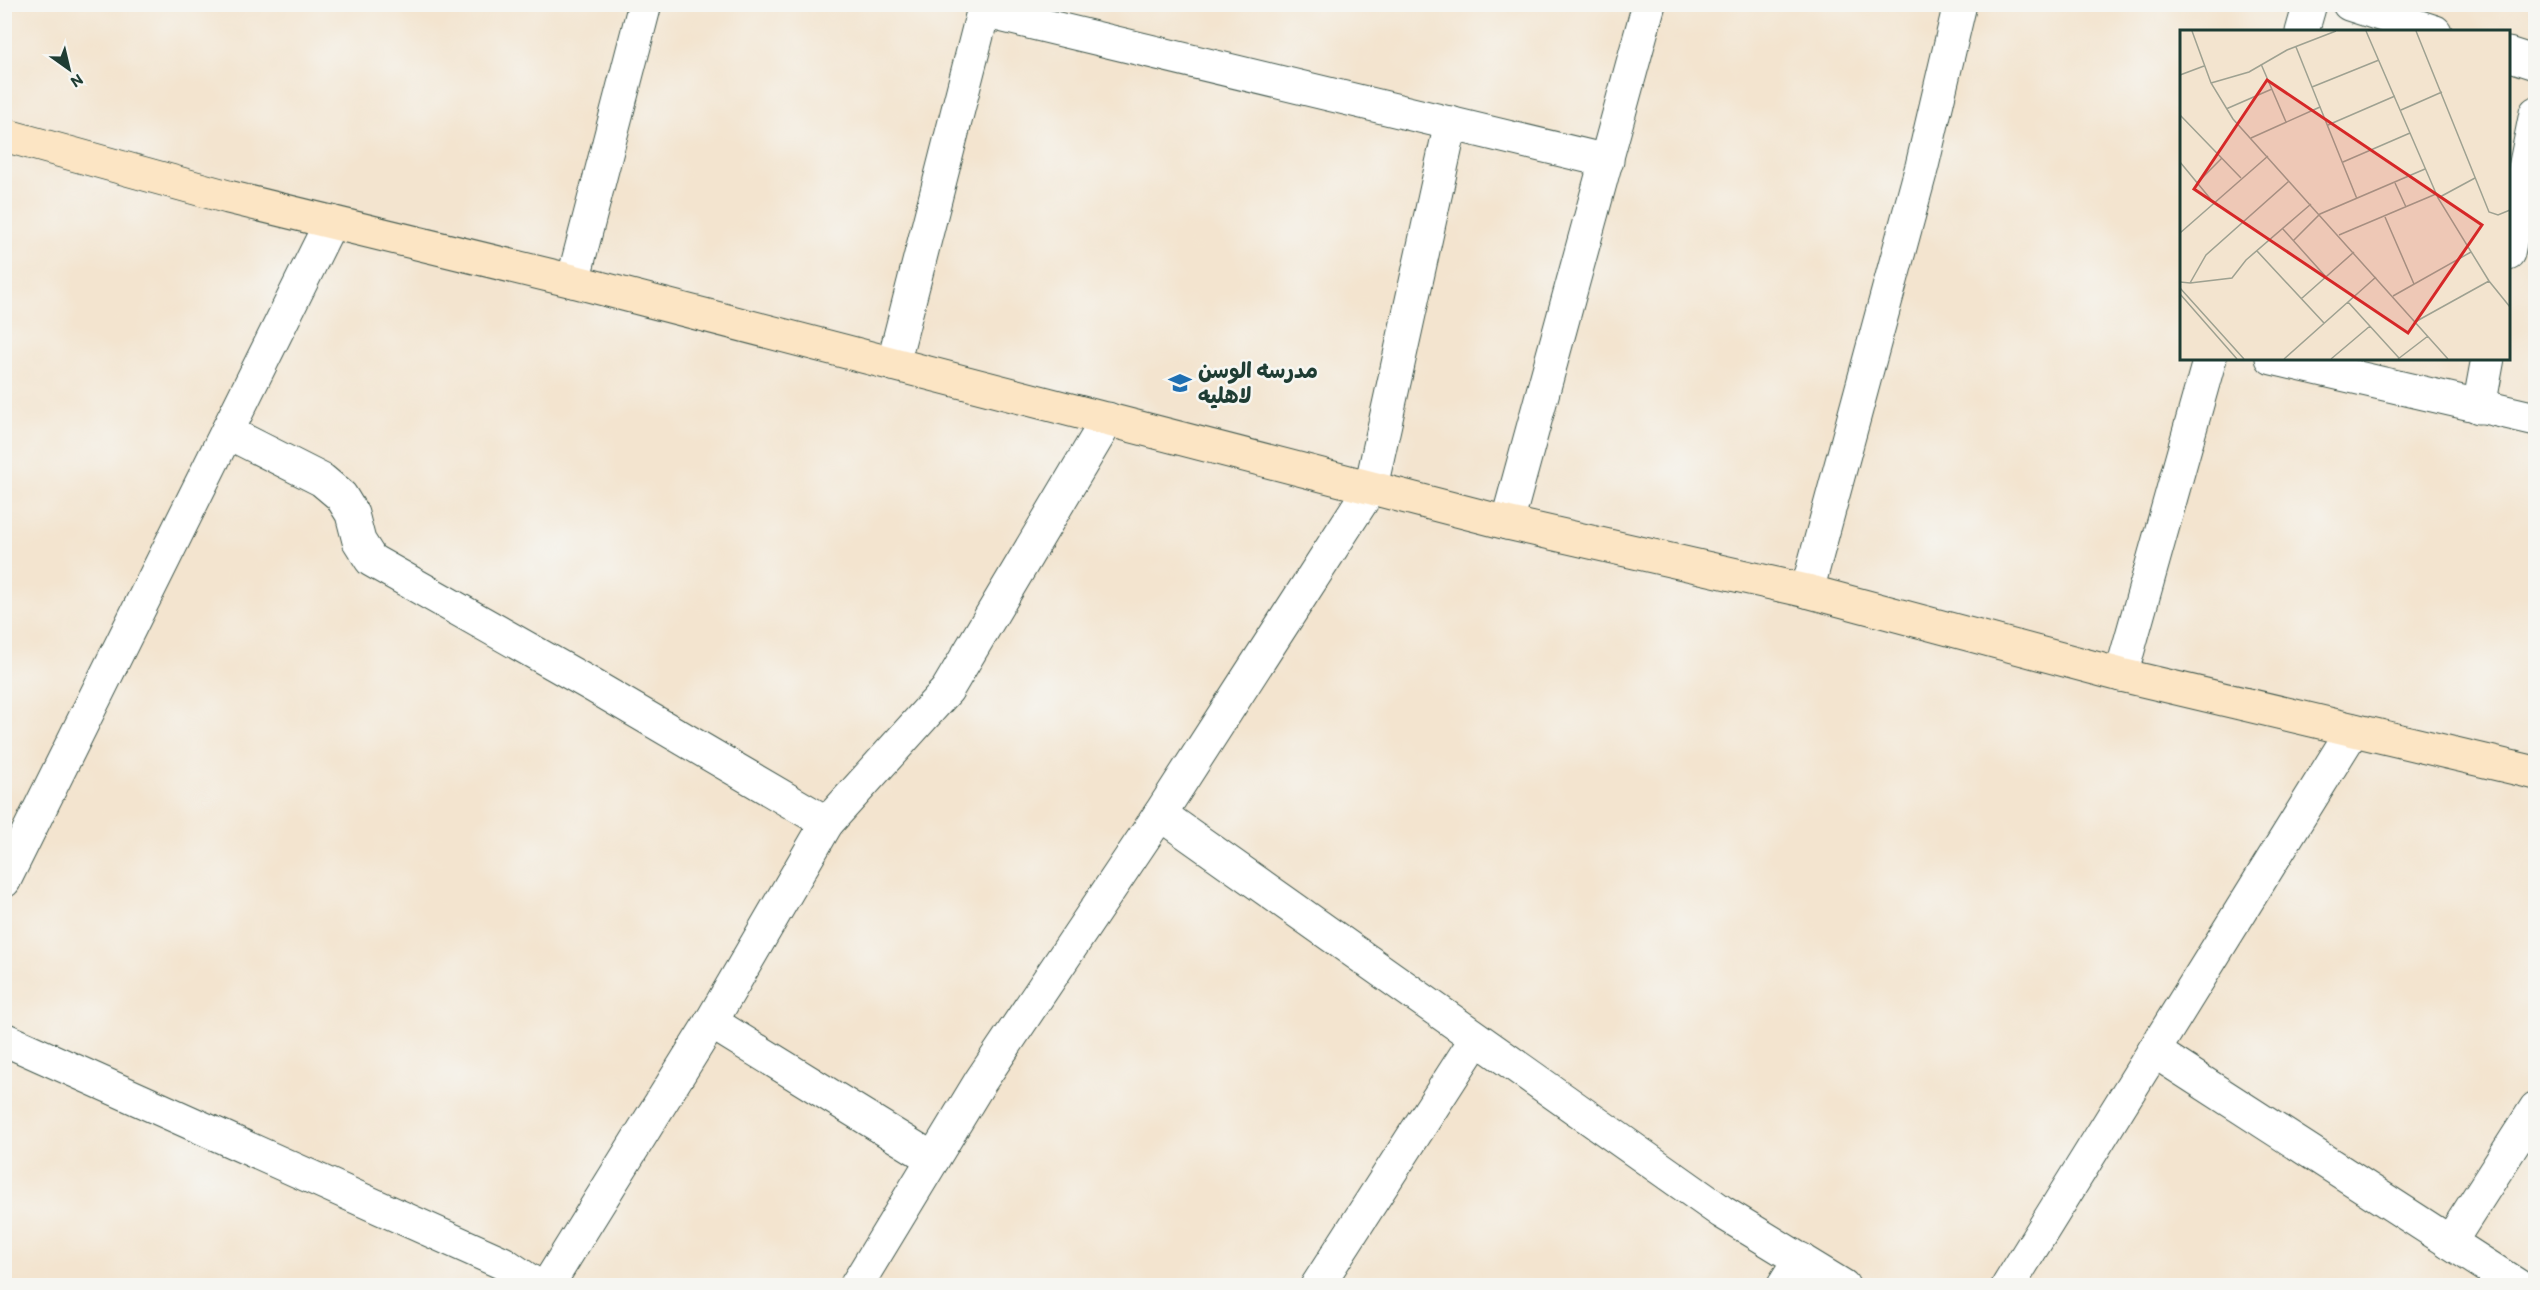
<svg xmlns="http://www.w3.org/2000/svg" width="2540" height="1290" font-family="Itim,'Playpen Sans Arabic',sans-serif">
<rect width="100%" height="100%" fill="#f6f6f2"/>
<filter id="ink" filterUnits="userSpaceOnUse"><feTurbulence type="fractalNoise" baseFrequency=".0167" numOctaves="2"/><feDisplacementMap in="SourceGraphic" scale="12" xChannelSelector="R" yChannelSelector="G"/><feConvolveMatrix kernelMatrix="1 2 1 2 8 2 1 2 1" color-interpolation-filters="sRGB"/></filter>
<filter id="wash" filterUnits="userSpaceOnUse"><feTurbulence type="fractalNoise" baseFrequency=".008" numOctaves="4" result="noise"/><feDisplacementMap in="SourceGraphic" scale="24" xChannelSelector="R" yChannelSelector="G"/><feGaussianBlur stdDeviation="1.35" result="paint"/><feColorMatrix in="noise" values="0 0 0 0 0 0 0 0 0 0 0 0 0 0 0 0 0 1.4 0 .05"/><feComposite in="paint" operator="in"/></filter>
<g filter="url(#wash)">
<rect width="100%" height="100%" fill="#f3e4cf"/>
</g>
<g filter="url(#ink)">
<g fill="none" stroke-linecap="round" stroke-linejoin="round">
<g stroke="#3f564b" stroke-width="35">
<g id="street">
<polyline points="2349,4 2435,32"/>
<polyline points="983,11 1607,161"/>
<polyline points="2302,32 2310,4"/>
<polyline points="2508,54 2536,63"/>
<polyline points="2508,253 2536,113"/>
<polyline points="573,281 645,4"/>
<polyline points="2272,358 2536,419"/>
<polyline points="893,364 985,4"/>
<polyline points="2479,407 2488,358"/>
<polyline points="227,432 322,480 341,496 352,514 359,541 371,560 590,684 827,823"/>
<polyline points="1507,523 1649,4"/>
<polyline points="1807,591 1922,166 1960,4"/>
<polyline points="2121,675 2210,358"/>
<polyline points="1160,814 1722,1212 1843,1286"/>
<polyline points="4,881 331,222"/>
<polyline points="711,1022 933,1159"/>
<polyline points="4,1039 503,1263 537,1286"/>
<polyline points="2154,1051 2518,1286"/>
<polyline points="2450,1242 2536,1108"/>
<polyline points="547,1286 711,1022 827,823 947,690 1108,419"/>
<polyline points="856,1286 980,1082 1160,814 1371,487 1451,123"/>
<polyline points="1317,1286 1476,1039"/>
<polyline points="1783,1286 1800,1259"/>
<polyline points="2008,1286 2353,730"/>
</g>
</g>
<g stroke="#3f564b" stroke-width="35">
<polyline id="secondary" points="4,135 228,197 573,281 1507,523 1807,591 2121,675 2536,773"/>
</g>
<use href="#street" stroke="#fff" stroke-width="33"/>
<use href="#secondary" stroke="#fce5c4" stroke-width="33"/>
</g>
</g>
<defs>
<g id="school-bare" transform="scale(1.8)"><path d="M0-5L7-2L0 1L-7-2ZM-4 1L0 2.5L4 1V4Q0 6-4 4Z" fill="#1f6fb2" stroke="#f6f6f2" stroke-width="2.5" paint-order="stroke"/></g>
</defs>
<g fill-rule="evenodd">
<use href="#school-bare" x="1180" y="383"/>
</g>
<g text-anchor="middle" stroke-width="5" stroke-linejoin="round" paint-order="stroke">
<g font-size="22" font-weight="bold" fill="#1f3d34" stroke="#f6f6f2" text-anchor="start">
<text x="1198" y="378">مدرسه الوسن<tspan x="1198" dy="25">لاهليه</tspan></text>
</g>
</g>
<g transform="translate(2180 30)">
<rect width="330" height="330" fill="#f3e4cf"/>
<path fill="none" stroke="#9ea191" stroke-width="1.5" d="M 12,1 L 31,53 L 53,89 L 268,329M 186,1 L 258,168 L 309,251 L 330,277M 236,1 L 309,182 L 318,185 L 330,180M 81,34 L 106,92M 0,45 L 24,36M 31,53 L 69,42 L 107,20 L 156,1M 132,57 L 199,30M 140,77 L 177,169M 46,79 L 92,59M 221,80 L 262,62M 0,85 L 61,148M 148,95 L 215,66M 71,108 L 140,77 L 116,17M 0,132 L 33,172M 163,132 L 230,103M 17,153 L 42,128M 215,153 L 226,177M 258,168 L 295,148M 205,187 L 234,254M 102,198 L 146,247M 0,203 L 88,126M 159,205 L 256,164M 113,211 L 140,184 L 245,139M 77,221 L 144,293M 0,252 L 10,253 L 26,225 L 109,151M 10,253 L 52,248 L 66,230 L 131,174M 0,258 L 64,329M 0,264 L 57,329M 213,266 L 291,222M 121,269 L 174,222M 168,272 L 219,328M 235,292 L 309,251M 104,329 L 196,247M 151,329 L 190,296M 218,329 L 248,306"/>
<path fill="#d62828" fill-opacity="0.15" stroke="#d62828" stroke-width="3" d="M 87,50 L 302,195 L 228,303 L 14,159 Z"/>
<rect width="330" height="330" fill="none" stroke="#1f3d34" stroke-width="3"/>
</g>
<rect width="2540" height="1290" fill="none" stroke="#f6f6f2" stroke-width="24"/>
<g transform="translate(69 69) rotate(146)" stroke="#f6f6f2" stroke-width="4.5" paint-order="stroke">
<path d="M0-4.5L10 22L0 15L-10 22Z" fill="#1f3d34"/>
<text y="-9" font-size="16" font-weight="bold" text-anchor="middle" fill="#1f3d34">N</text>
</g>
</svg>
